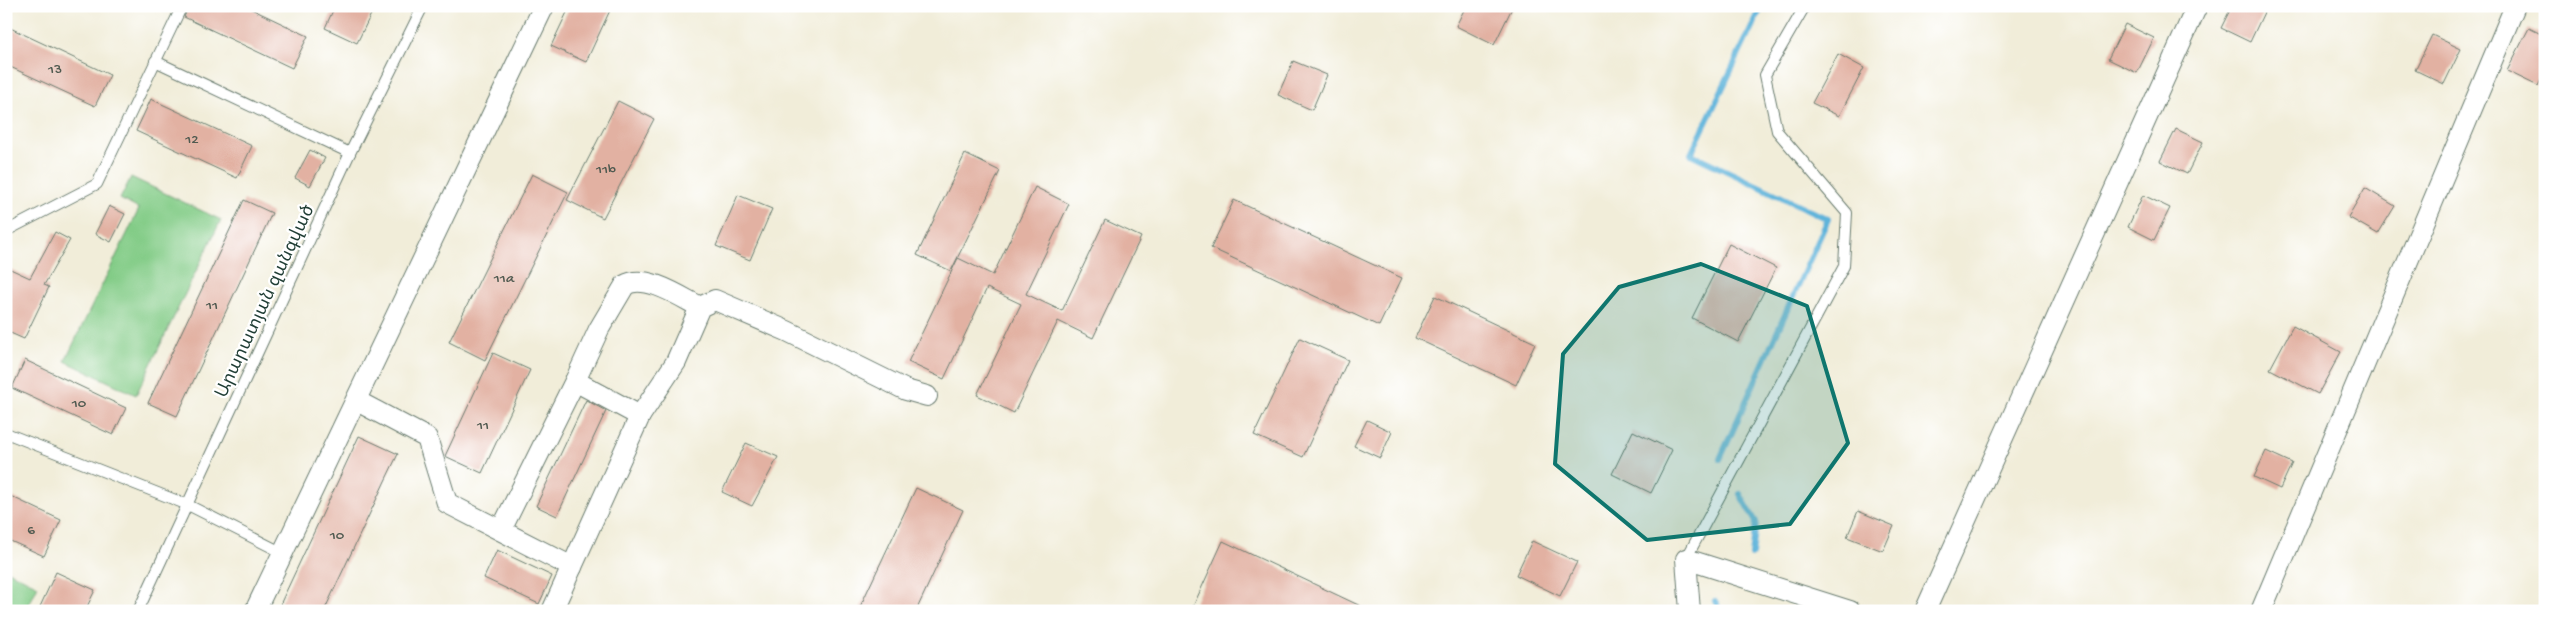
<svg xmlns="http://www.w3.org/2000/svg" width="2551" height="617" font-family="'Gochi Hand','Noto Sans Armenian',sans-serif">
<rect width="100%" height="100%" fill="#fff"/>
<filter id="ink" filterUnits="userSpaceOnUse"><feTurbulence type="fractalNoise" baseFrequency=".02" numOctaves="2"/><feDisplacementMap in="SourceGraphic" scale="10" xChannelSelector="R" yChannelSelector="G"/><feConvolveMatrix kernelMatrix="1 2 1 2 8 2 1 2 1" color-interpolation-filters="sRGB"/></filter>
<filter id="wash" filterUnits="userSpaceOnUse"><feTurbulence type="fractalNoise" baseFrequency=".0096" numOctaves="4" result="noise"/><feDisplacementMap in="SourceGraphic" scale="20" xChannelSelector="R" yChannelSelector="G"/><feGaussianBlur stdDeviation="1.12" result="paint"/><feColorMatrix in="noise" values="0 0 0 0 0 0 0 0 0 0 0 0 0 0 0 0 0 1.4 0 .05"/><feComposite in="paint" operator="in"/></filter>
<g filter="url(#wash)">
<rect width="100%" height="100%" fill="#f1edd9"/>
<g fill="#83cc87" stroke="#51845e">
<polygon points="131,177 221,220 136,395 65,361 139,209 120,199"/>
<polygon points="6,570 38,586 26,611 6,611"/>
</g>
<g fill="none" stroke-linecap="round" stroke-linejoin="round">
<g stroke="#5eb4da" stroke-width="6">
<polyline points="1720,459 1828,219 1691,154 1762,6"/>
<polyline points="1740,494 1756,522 1752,555"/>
<polyline points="1715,601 1720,611"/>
</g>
</g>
<g id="blocks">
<g fill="#e2b1a2">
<polygon points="189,6 245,6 308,36 292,68 184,17"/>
<polygon points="335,6 375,6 357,43 325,28"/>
<polygon points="570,6 612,6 586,62 551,46"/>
<polygon points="1466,6 1513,6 1494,45 1456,26"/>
<polygon points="2232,6 2267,6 2250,42 2221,28"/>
<polygon points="2125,24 2154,38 2137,73 2108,59"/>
<polygon points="6,26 110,75 95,106 6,65"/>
<polygon points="2529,28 2545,36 2545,72 2538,86 2507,71"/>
<polygon points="2432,35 2461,49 2444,84 2415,70"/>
<polygon points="1838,54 1864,68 1839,116 1812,103"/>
<polygon points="1293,61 1327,75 1312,110 1278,95"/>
<polygon points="151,99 252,146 237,178 136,131"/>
<polygon points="618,101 654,119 603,218 567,200"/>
<polygon points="2176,129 2203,142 2187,174 2160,161"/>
<polygon points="310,150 325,158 310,186 295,178"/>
<polygon points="965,154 1000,171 951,271 917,255"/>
<polygon points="532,174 568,192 485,360 449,342"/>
<polygon points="1035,187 1069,204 1026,294 1062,311 1105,220 1141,237 1093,338 1058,321 1014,413 977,395 1021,304 987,288 944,379 908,362 958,258 993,275"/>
<polygon points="2365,188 2395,206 2378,234 2348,217"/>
<polygon points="738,195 772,209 750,260 716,246"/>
<polygon points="2143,195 2170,208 2154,240 2128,227"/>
<polygon points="244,200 272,213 177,416 148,403"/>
<polygon points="1234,200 1402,278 1379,326 1211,248"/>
<polygon points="109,206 125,214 111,242 95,234"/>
<polygon points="55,232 70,240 44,285 49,287 24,339 6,331 6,267 30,278"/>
<polygon points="1729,244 1776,268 1738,342 1692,318"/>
<polygon points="1435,296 1535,343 1516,385 1415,338"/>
<polygon points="2293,326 2341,352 2318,394 2270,369"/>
<polygon points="1300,338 1348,360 1303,457 1254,435"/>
<polygon points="493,353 530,370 482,473 445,456"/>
<polygon points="25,360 126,408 113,435 12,388"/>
<polygon points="586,400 606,411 557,516 536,506"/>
<polygon points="1367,420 1392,432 1380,458 1354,446"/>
<polygon points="1633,431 1672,450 1651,493 1612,474"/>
<polygon points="359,436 398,454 385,481 324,611 277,611"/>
<polygon points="746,443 778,457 752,506 722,492"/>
<polygon points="2266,451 2292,463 2280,489 2254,477"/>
<polygon points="916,488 963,510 916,611 858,611"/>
<polygon points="6,494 61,520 44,556 6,539"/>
<polygon points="1858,511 1894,526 1883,551 1847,537"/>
<polygon points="1223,541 1371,611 1191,611"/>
<polygon points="1532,541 1577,562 1560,596 1516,575"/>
<polygon points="497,550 552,576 539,604 484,578"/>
<polygon points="56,572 95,590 85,611 38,611"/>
</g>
</g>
</g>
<g filter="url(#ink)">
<use href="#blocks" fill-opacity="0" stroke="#687b6e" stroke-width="1"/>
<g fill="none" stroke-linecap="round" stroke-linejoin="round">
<g stroke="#687b6e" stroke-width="12">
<g id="service">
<polyline points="155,61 350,153"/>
<polyline points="6,231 97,184 182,6"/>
<polyline points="6,433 188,505 283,553"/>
<polyline points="1686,559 1844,266 1847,213 1777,131 1765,75 1805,6"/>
<polyline points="138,611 350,153 423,6"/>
</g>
</g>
<g stroke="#687b6e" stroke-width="22">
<g id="minor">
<path d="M 575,381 L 599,329 L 625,285 C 645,273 681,297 700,307"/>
<polyline points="357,401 427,438 447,503 572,567"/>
<polyline points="640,416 676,362 700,307 715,300 787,331 906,390 927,396"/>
<polyline points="501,530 575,381 640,416 552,611"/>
<polyline points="255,611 544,6"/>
<polyline points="1690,611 1686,559 1850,611"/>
<polyline points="1925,611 2197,6"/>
<polyline points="2261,611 2515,6"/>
</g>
</g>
<use href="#service" stroke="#fff" stroke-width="10"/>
<use href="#minor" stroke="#fff" stroke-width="20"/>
</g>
</g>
<path fill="#0f766e" fill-opacity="0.2" stroke="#0f766e" stroke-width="4" stroke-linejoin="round" d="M 1701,264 L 1807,306 L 1848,443 L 1790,524 L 1647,540 L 1555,464 L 1563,354 L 1619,287 Z"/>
<g text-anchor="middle" stroke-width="4.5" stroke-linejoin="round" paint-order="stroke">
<g font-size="15" fill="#505a50">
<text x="55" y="73">13</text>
<text x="192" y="143">12</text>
<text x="606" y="173">11b</text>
<text x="504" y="282">11a</text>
<text x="212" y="309">11</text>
<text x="79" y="407">10</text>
<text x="483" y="429">11</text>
<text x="31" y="534">6</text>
<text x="337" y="539">10</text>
</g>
<g font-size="18" fill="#1f3d34" stroke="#fff">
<text transform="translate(264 301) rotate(-65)" y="6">Արարատյան զանգված</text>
</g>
</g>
<rect width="2551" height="617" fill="none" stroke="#fff" stroke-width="25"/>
</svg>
